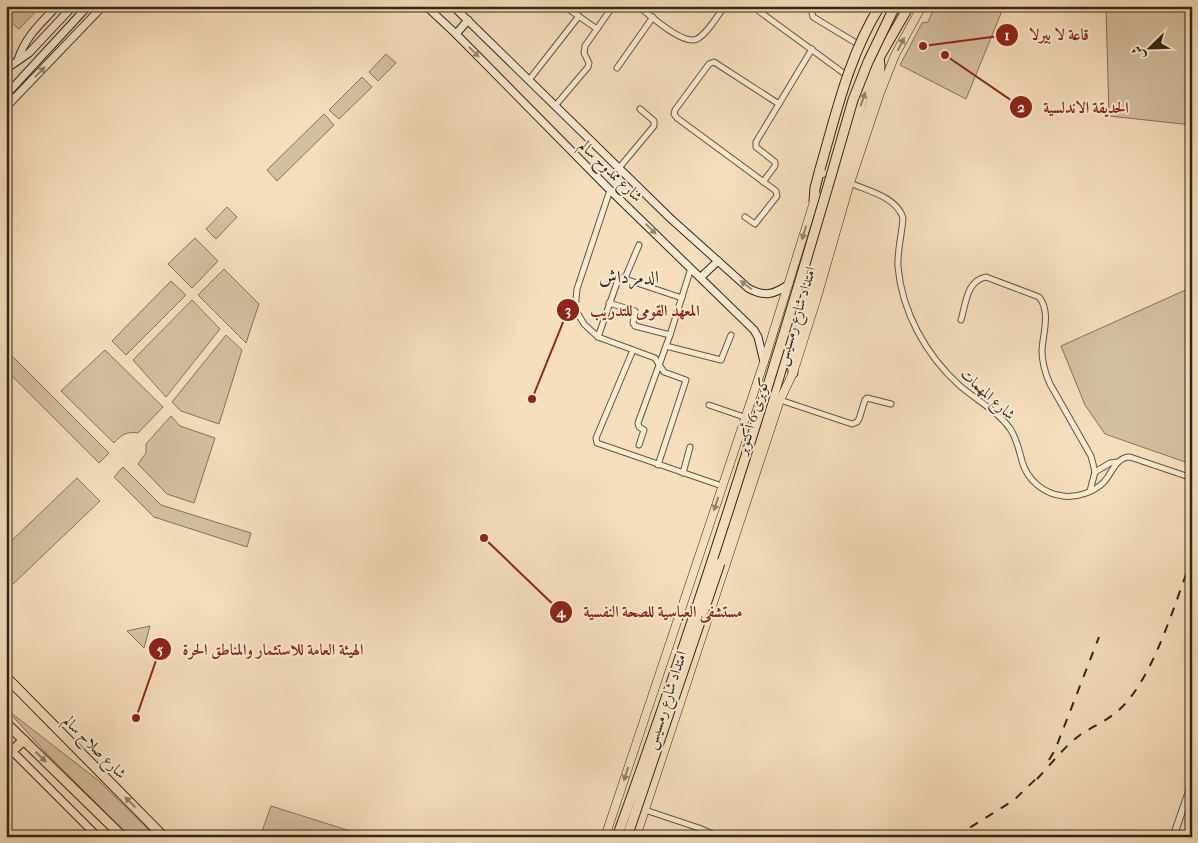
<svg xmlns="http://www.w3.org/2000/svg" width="1198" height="843" font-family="'IM FELL French Canon',Amiri,serif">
<rect width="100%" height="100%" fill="#f5debc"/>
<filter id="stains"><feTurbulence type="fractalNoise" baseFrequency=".004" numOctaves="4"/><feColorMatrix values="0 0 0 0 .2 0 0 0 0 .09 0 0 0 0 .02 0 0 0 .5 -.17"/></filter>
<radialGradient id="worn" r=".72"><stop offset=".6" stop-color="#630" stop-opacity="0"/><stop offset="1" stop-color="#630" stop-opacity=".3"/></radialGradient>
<g fill="#d4bfa0" stroke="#83725c">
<polygon points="6,6 41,6 19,29 6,18"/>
<polygon points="935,6 1004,6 966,99 900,65 922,23 928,22"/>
<polygon points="1114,6 1192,6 1192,125 1109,116 1106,9"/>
<polygon points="386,54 396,63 378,81 369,72"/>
<polygon points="362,77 372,87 339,119 329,110"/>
<polygon points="324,114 334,125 277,181 267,170"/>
<polygon points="227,207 237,217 216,239 206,229"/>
<polygon points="195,238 218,261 192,288 168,264"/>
<polygon points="224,269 259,304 246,343 198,295"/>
<polygon points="171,281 186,295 126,355 112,341"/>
<polygon points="1192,287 1192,448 1188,463 1105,434 1085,405 1061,346"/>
<polygon points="192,300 220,329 166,397 133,360"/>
<polygon points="226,335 242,350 219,424 181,411 172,402"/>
<polygon points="6,350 109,453 99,463 6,370"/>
<path d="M 105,350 L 163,407 L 138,433 C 127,431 121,435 114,443 L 61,391 Z"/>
<polygon points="171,416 180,426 215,438 194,503 167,494 138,464 146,453 146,444"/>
<polygon points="123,467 161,505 251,533 247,547 154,517 114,477"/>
<polygon points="77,478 100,501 12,585 6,578 6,546"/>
<polygon points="150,626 144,648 127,631"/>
<polygon points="6,709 99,781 156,837 130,837 47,754"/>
<polygon points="271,806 363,835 368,837 260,837"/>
</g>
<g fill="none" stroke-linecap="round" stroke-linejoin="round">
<g stroke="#635440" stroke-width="7">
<g id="minor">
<polyline points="564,6 597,29"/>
<path d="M 638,6 C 650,15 683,46 697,39 C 708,33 717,16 725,6"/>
<polyline points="752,6 849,77"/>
<polyline points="815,6 812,13 813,17 861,46"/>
<polyline points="617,68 653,17"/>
<polyline points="529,80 579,16"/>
<polyline points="555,106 588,67 589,63 584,53 585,46 613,6"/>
<polyline points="619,168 654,126 654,121 640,109"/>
<polyline points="763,182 775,166 775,162 756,147 756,142 812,49"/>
<path d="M 850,183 C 868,191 897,197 903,218 C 902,234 897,251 898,267 C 902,312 926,355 959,385 C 976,400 998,411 1011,430 C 1017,440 1019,450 1022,461 C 1027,480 1044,494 1063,496 C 1077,498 1094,492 1104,482 C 1112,473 1116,457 1130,457 L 1192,478"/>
<polyline points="610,190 577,289 575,309 584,324 598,337 655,358 664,372 686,380 658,465"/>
<polyline points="745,217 755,224 777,196 776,191 677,118 674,114 675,110 709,64 714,62 779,104"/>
<polyline points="625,278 639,245"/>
<polyline points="609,303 635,311 633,323 635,326 670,335"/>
<path d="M 961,320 C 966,304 966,281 986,277 L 1039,297 C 1051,312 1043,333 1042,350 C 1042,362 1045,373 1050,384 L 1091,456 L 1095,472 L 1090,491"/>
<polyline points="598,337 619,277 682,298"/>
<polyline points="666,346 721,360 731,335"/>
<polyline points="633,350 596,438 597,443 722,486"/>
<polyline points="780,400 852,424 857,422 859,419 865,400 867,398 891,404"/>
<polyline points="709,405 744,417"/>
<polyline points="639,445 644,430 639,427 638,423 670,335 691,268"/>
<polyline points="1095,472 1110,463 1118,462"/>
<polyline points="683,473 690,447"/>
<polyline points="645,810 699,828 720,837"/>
</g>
</g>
<g stroke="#635440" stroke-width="8">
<polyline id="tertiary" points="1173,837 1192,783"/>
</g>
<g stroke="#322617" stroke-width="9">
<g id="secondary">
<polyline points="426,6 456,34 610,190 754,330 758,337 764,362"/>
<path d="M 453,6 L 670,218 L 748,288 C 764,297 774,295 789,284"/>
<polyline points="456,34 468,20"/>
<path d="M 18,60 C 25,37 41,23 57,6"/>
<polyline points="6,69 29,53 73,6"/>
<polyline points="6,95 88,6"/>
<polyline points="6,107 103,6"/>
<polyline points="701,277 718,261"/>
<polyline points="6,745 98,837"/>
</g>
</g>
<g stroke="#322617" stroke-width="9">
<g id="primary">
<polyline points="823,173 853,80 886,6"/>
<polyline points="605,837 764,362 816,195"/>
<polyline points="636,837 780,400 793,373 816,301 850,183 880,93 895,55 922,6"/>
</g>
</g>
<g stroke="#322617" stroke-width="11">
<g id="trunk">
<polyline points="6,677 164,837"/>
<polyline points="6,723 123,837"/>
<polyline points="12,751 24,740"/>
</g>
</g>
<g stroke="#322617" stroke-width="11">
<g id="motorway">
<polyline points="814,201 815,188 820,169"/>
<polyline points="793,373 792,358 840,198 879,78 880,66 879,58"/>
<polyline points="720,563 752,467 862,101 879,58 909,6"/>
</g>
</g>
<use href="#minor" stroke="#f8ead3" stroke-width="5"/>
<use href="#tertiary" stroke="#f8ead3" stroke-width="6"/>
<use href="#secondary" stroke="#f8ead3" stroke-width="7"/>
<use href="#primary" stroke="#f5debc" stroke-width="8"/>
<use href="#trunk" stroke="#f5debc" stroke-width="9"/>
<use href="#motorway" stroke="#f5debc" stroke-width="9"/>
<g stroke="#322617" stroke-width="2" stroke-dasharray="9 9" stroke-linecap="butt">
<polyline points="1049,760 1055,750 1099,637"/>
<path d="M 1037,779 C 1051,764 1064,747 1080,735 C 1093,726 1109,720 1121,708 C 1154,676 1174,605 1191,561"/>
<polyline points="955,837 1014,800 1040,775"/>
</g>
<g stroke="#322617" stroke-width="11" stroke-linecap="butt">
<g id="motorway-bridge">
<path d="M 820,169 C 836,114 849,55 880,6"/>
<path d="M 617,837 C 705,594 782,348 853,100 L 868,62 L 895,6"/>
<polyline points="627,837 720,563"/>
</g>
</g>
<use href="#motorway-bridge" stroke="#f5debc" stroke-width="9"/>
</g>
<defs><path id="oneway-solid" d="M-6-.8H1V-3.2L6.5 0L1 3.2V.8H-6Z" transform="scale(1.25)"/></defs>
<g fill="#94826a">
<use href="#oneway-solid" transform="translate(901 44) rotate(-63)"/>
<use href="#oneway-solid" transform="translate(863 99) rotate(-71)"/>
<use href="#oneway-solid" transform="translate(804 233) rotate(107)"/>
<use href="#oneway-solid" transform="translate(716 504) rotate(108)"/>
<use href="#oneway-solid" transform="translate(41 757) rotate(44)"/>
<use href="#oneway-solid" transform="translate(626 774) rotate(108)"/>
<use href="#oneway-solid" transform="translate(130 802) rotate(-135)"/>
</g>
<g fill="#958875">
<use href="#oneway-solid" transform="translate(474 52) rotate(45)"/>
<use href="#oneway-solid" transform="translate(40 72) rotate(-46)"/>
<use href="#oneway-solid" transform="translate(651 229) rotate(44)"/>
<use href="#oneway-solid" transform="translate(746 285) rotate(-143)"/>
</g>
<g text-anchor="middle" stroke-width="4" stroke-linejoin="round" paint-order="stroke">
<g font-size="15" fill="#322617" stroke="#f8ead3">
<text transform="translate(611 171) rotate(44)" y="5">شارع ممدوح سالم</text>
<text transform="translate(796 316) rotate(-73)" y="5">امتداد شارع رمسيس</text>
<text transform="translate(988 394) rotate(42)" y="5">شارع المهمات</text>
<text transform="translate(753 416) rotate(-73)" y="5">كوبرى 6 أكتوبر</text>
<text transform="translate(666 700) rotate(-72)" y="5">امتداد شارع رمسيس</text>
<text transform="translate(95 747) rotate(45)" y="5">شارع صلاح سالم</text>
</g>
<g font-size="18" fill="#322617" stroke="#f8ead3">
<text x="629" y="283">الدمرداش</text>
</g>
</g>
<path fill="none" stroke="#8f2418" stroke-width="2" d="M923 46L1007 35M945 55L1021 107M532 399L568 310M484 538L561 612M136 718L160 649"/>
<g fill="#8f2418" stroke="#f8ead3" stroke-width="2">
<circle cx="923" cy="46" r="5"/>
<circle cx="945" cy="55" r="5"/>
<circle cx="532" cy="399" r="5"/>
<circle cx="484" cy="538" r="5"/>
<circle cx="136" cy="718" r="5"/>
<circle cx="1007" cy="35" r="12"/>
<circle cx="1021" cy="107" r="12"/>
<circle cx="568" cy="310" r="12"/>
<circle cx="561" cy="612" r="12"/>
<circle cx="160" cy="649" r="12"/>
</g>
<g font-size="15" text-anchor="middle" font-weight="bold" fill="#fff">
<text x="1007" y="40">1</text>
<text x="1021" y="112">2</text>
<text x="568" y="315">3</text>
<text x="561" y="617">4</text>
<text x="160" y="654">5</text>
</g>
<g font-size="16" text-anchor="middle" font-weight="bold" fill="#8f2418" stroke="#f8ead3" stroke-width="4" stroke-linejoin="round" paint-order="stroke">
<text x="1059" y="40">قاعة لا بيرلا</text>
<text x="1086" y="113">الحديقة الاندلسية</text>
<text x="645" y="316">المعهد القومى للتدريب</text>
<text x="663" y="617">مستشفى العباسية للصحة النفسية</text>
<text x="273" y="655">الهيئة العامة للاستثمار والمناطق الحرة</text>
</g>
<rect width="1198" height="843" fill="none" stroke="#f5debc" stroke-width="25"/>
<rect x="8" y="8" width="1183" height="828" fill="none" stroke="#322617" stroke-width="2.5"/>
<rect x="12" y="12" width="1173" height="818" fill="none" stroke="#322617"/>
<g transform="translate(1150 48) rotate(247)" stroke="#f8ead3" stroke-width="4" paint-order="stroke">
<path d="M0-4L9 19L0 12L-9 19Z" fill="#322617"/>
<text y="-8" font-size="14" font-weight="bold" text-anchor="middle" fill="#322617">ش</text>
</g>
<rect width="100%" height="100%" filter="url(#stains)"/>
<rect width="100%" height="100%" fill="url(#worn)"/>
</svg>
